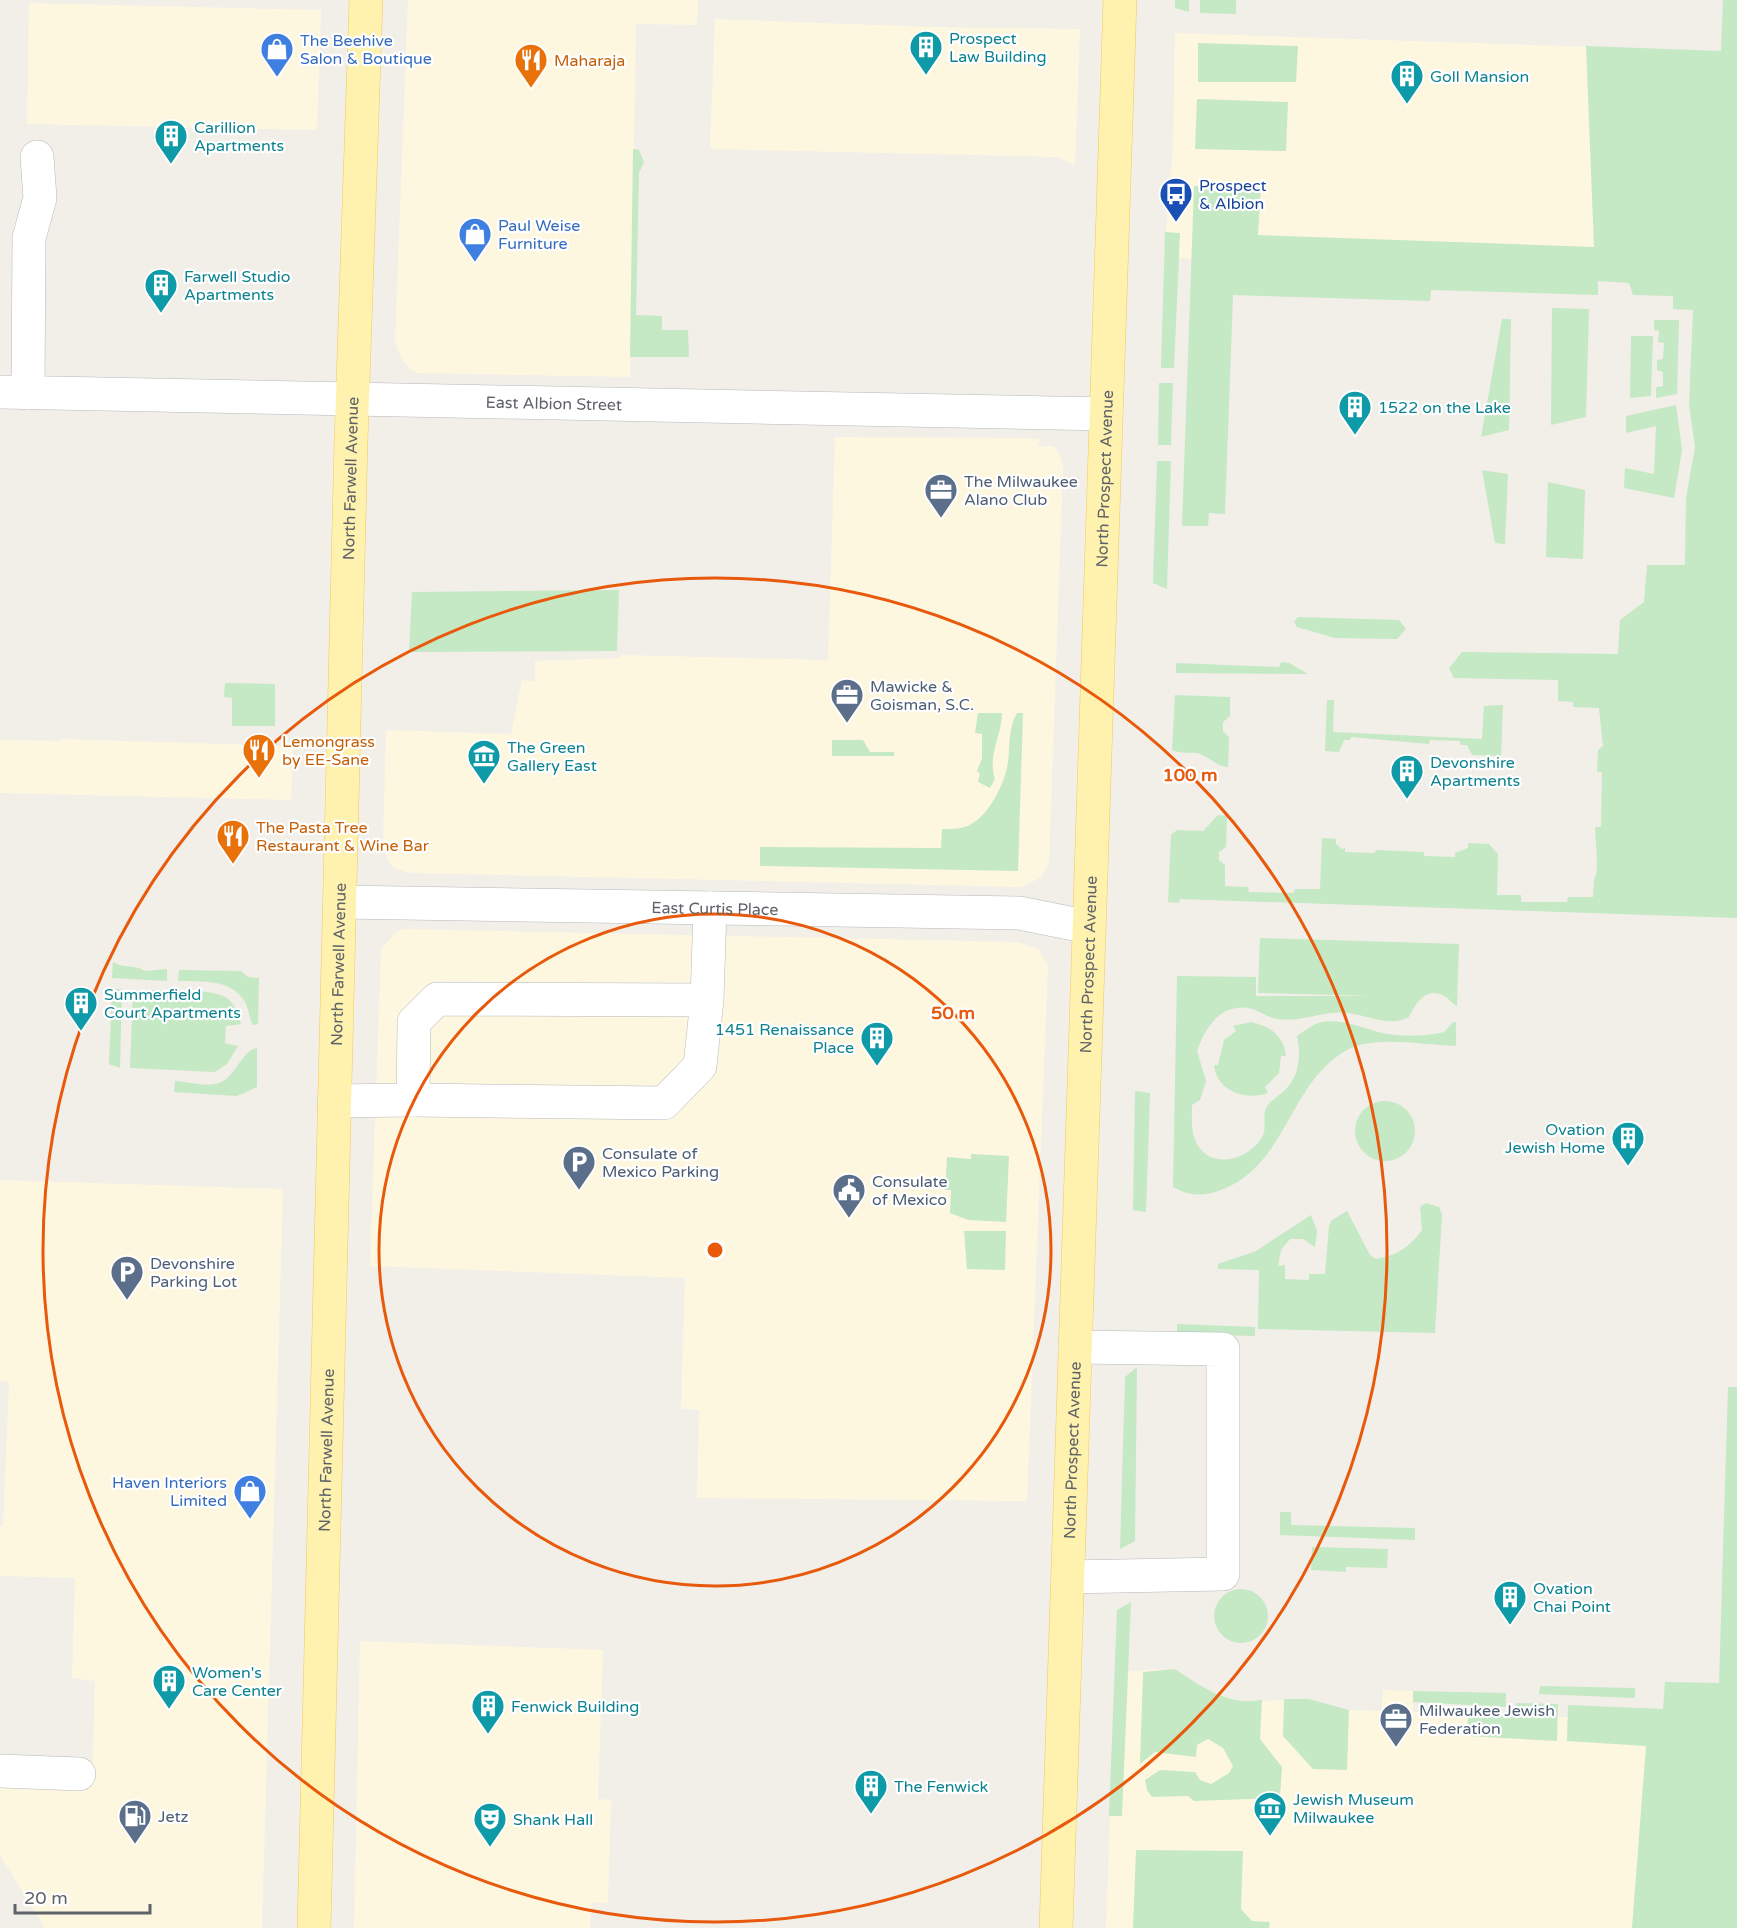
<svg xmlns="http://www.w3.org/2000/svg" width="1737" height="1928" font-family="'Varela Round',sans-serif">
<rect width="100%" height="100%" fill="#f1efe8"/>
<g fill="#fef7e0">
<polygon points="408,0 698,0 697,25 636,24 630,377 417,373 411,370 401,358 395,342"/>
<polygon points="29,3 321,10 317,130 27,124"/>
<polygon points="715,19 930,27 1080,29 1075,165 1057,157 710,149"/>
<polygon points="1175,33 1737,52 1737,266 1432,264 1164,258 1173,146"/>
<polygon points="835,437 1029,438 1040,440 1037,447 1053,446 1060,455 1063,467 1049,864 1040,878 1021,887 410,873 394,868 388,862 383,842 386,730 511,734 522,680 535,681 535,661 620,658 621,655 828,660"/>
<polygon points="61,739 293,746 291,800 0,793 0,740 60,741"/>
<polygon points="403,929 1018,942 1038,949 1048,964 1027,1501 697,1498 699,1410 681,1409 685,1278 370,1266 381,950 394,934"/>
<polygon points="0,1180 283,1189 262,1928 45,1928 0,1855 0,1779 92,1783 95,1681 72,1678 75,1578 0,1576 0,1526 3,1525 9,1382 0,1381"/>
<polygon points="360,1641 603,1650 598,1799 611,1800 608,1903 591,1902 590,1928 354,1928"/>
<polygon points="1175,1669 1202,1689 1243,1702 1309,1699 1349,1710 1382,1711 1383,1690 1413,1691 1413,1712 1515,1717 1674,1717 1737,1928 1106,1928 1115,1672"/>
</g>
<g fill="#c5e8c5">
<polygon points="1175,0 1189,0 1189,12 1175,8"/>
<polygon points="1200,0 1236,0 1236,14 1200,13"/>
<path d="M 1723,0 L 1737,0 L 1737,918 L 1180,899 L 1179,903 L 1168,902 L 1171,835 L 1177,830 L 1203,831 L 1218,815 L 1227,816 L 1226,847 L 1219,852 L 1219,860 L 1225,865 L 1225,886 L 1248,887 L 1249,892 L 1294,893 L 1295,889 L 1320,889 L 1322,838 L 1336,839 L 1336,844 L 1342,849 L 1345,848 L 1345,852 L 1375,853 L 1376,850 L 1424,852 L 1424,856 L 1455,857 L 1455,853 L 1468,848 L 1468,843 L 1489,844 L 1498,854 L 1497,895 L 1521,895 L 1521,902 L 1567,902 L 1568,897 L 1593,897 L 1594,879 C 1600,872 1595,840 1595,827 L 1601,827 L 1602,772 L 1597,772 L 1598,750 L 1603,746 L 1599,708 L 1573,707 L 1573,702 L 1558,701 L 1558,680 L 1454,678 L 1449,668 L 1462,652 L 1618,654 L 1620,620 L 1644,602 L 1647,565 L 1685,565 L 1686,498 L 1695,447 L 1689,405 L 1693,310 L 1673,309 L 1673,296 L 1633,295 L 1629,283 L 1598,281 L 1598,295 L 1431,290 L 1430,301 L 1233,295 L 1225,514 L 1209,513 L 1208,526 L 1182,526 L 1194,186 L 1261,187 L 1258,235 L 1594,247 L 1586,46 L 1721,51 Z"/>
<polygon points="1198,43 1298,46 1296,82 1198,82"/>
<polygon points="1197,99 1288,102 1286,151 1195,149"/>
<polygon points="633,149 639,150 644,162 639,173 636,315 662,316 662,330 688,330 689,357 630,357"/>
<polygon points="1165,232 1180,233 1174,368 1161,368"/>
<polygon points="1552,308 1589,309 1586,417 1551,425"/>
<polygon points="1502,319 1511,319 1509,430 1481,437"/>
<polygon points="1654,320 1679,320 1677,394 1656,398 1656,387 1663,386 1663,372 1657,370 1657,360 1663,359 1664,343 1658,342 1659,331 1654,330"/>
<polygon points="1631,336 1653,336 1651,396 1630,398"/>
<polygon points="1159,383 1173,383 1171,445 1158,445"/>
<polygon points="1676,405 1682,450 1674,498 1624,488 1625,468 1654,474 1656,426 1626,433 1626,416"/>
<polygon points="1157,461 1171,461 1167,589 1153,583"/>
<polygon points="1482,470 1508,474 1505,544 1495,543"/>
<polygon points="1548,482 1585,490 1583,559 1546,557"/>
<polygon points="619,590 617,651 409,652 412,592"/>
<polygon points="1298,617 1399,620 1406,629 1397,639 1335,638 1297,627 1294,622"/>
<polygon points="1281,662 1289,663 1308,674 1176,673 1176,663 1279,667"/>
<polygon points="225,683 275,684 275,726 232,726 232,698 224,697"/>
<path d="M 1175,695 L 1230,697 L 1230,716 L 1223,722 L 1223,731 L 1229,737 L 1228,767 C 1215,766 1209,756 1197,753 C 1188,752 1180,754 1172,750 Z"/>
<polygon points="1327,700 1334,700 1333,732 1482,739 1484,706 1503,705 1501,756 1472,755 1467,745 1461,745 1460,741 1430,740 1429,744 1351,737 1350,740 1344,740 1339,752 1325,751"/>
<path d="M 978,713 L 1002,713 C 1002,735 987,756 995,779 L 990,788 L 978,782 L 980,774 L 977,771 L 982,758 L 982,734 L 975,733 Z"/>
<path d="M 1017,713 L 1023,713 L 1018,871 L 760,866 L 760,847 L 941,848 L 942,829 C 950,829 958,829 965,827 C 988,819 1004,785 1008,763 C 1010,746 1008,728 1017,713 Z"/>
<polygon points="832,740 863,740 870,752 894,752 894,756 832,756"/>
<path d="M 1260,938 L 1459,944 L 1457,1006 C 1452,1004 1451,1001 1446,997 C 1428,985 1416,1002 1409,1017 C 1387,1028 1369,1015 1347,1013 C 1324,1010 1301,1023 1278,1019 C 1268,1018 1259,1010 1248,1008 C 1220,1004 1205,1028 1197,1051 L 1206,1081 L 1200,1100 L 1192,1105 C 1192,1116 1191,1127 1194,1137 C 1205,1171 1247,1163 1262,1137 C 1268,1127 1261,1116 1267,1106 C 1272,1100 1278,1096 1284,1091 C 1300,1076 1301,1055 1297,1036 C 1304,1031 1313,1024 1322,1022 C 1340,1019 1361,1027 1378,1032 C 1398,1037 1424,1037 1444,1032 L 1453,1022 L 1456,1022 L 1456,1046 C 1424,1045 1374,1035 1347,1050 C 1288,1083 1287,1166 1221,1190 C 1202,1197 1190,1196 1173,1187 L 1177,976 L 1256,977 L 1256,996 L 1374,996 L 1258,993 Z"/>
<path d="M 113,962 C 123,969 136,964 145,971 L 167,969 L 167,981 L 112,978 Z"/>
<path d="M 179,970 L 241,971 L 248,977 L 259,978 L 258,1024 L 253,1025 C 249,1018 249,1009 245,1002 C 231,978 202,982 178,981 Z"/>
<polygon points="112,989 122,989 120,1068 109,1064"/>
<path d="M 133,990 C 153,991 214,987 228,999 C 236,1006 237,1015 241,1024 L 226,1026 L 225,1043 L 238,1046 L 227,1064 L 215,1072 L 130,1068 Z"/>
<path d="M 1251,1022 C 1270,1026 1284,1036 1286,1056 L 1281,1056 L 1279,1073 L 1265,1087 L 1268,1093 C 1246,1101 1216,1091 1214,1065 L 1218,1065 L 1224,1040 L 1236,1031 L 1233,1026 Z"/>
<path d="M 257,1048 L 257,1087 L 237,1096 L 174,1092 L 175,1081 C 187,1082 207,1087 219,1083 C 236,1077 241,1051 257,1048 Z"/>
<polygon points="1135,1091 1150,1093 1146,1212 1133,1210"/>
<circle cx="1385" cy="1131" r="30"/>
<polygon points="971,1154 1009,1156 1006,1222 968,1220 950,1213 951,1190 945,1190 947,1157 971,1159"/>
<path d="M 1426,1203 L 1439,1207 L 1442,1214 L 1435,1333 L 1258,1329 L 1259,1270 L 1218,1269 L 1218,1264 L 1256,1251 L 1311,1215 L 1317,1231 L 1315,1247 L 1303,1239 L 1290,1239 L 1281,1250 L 1278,1266 L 1285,1265 L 1285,1279 L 1309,1280 L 1309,1274 L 1325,1274 L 1329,1226 L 1332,1220 L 1347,1211 L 1370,1255 L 1376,1259 C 1396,1256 1411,1246 1422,1230 L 1420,1207 Z"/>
<polygon points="964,1231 1006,1231 1005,1270 967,1269"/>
<polygon points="1177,1324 1255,1327 1255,1336 1177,1334"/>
<polygon points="1137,1367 1135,1541 1120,1549 1125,1377"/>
<polygon points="1728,1387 1737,1387 1737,1928 1632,1928 1646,1746 1567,1741 1568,1705 1663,1709 1665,1682 1719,1683"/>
<polygon points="1280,1512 1291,1512 1291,1525 1415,1528 1415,1540 1280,1535"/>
<polygon points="1312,1547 1388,1549 1387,1568 1346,1567 1346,1572 1311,1570"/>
<circle cx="1241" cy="1616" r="27"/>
<polygon points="1131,1602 1122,1816 1109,1816 1117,1610"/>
<path d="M 1175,1669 C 1202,1687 1228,1706 1262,1700 L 1260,1739 L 1282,1767 L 1280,1798 L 1194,1801 L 1188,1796 L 1152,1797 L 1147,1790 L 1145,1780 L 1160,1770 L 1195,1772 L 1200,1780 L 1211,1784 L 1229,1773 L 1233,1766 L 1223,1748 L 1208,1739 L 1197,1745 L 1196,1757 L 1155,1752 L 1140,1764 L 1143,1672 Z"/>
<polygon points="1540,1686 1635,1688 1635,1698 1539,1694"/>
<polygon points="1413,1691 1506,1693 1506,1707 1413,1702"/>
<polygon points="1284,1699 1309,1699 1349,1710 1347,1770 1313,1769 1283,1736"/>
<polygon points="1516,1703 1558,1704 1557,1741 1467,1736 1468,1714 1514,1717"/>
<polygon points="1136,1850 1243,1851 1241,1909 1252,1921 1270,1922 1269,1928 1133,1928"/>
</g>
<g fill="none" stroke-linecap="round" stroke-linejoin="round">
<g stroke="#b5b8bc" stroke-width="34">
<g id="minor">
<path id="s1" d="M 0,392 L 1106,414"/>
<polyline points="28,393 29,238 40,198 37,157"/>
<path id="s2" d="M 340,902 L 1019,913 L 1089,927"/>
<polyline points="707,1000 437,999 414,1022 413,1100 664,1103 700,1066 707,1000 710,908"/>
<polyline points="334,1101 413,1100"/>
<polyline points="1068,1577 1223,1574 1223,1349 1075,1347"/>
<polyline points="0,1771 79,1774"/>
</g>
</g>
<g stroke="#f2c960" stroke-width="34">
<g id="major">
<path id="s3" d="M 314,1928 L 351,441 L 366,0"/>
<path id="s4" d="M 1056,1928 L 1120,0"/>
</g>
</g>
<use href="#minor" stroke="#fff" stroke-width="33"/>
<use href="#major" stroke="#fff2af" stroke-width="33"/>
</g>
<g fill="none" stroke="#e8590c" stroke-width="3">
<circle cx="715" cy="1250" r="336"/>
<circle cx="715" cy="1250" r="672"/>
</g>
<defs>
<g id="building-pin" transform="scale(1.725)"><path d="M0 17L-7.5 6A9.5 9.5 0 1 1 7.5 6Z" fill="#0f9aa8" stroke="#fff"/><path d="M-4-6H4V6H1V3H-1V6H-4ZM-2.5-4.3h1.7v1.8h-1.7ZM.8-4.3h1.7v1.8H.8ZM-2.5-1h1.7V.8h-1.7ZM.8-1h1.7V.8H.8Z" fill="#fff"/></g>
<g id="shop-pin" transform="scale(1.725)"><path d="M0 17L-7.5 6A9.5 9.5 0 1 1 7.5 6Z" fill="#3f7fe0" stroke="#fff"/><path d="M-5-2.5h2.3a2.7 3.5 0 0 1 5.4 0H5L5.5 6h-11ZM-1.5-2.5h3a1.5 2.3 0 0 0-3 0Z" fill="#fff"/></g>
<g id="restaurant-pin" transform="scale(1.725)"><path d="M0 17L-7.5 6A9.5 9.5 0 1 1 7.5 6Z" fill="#e8710a" stroke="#fff"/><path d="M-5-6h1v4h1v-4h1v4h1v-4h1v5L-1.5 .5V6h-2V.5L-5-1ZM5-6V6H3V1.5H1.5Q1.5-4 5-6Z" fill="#fff"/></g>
<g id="bus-pin" transform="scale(1.725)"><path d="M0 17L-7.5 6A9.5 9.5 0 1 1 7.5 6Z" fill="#1a4fb4" stroke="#fff"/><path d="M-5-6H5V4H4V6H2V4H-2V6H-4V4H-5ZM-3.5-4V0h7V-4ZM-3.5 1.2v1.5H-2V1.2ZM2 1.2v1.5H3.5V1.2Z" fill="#fff"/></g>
<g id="office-pin" transform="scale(1.725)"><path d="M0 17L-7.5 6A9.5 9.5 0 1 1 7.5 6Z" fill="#5c6f8a" stroke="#fff"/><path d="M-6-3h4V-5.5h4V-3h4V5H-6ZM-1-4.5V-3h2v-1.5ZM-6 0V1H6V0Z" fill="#fff"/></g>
<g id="museum-pin" transform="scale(1.725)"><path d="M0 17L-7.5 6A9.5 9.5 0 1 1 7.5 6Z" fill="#0f9aa8" stroke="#fff"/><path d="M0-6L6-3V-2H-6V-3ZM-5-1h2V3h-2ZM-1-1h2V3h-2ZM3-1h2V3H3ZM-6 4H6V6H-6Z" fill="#fff"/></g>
<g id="parking-pin" transform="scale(1.725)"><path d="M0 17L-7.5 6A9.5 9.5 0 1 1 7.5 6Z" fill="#5c6f8a" stroke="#fff"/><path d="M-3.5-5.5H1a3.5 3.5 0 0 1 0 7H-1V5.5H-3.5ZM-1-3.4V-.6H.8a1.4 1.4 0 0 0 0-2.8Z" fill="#fff"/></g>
<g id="civic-pin" transform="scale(1.725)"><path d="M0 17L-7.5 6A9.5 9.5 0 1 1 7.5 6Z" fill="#5c6f8a" stroke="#fff"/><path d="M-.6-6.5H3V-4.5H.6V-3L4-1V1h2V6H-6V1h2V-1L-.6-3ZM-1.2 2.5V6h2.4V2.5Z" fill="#fff"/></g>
<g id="fuel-pin" transform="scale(1.725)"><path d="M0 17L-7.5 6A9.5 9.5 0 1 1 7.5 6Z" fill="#5c6f8a" stroke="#fff"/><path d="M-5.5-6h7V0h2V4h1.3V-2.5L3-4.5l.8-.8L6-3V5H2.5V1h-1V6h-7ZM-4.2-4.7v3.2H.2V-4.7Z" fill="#fff"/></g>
<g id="theatre-pin" transform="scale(1.725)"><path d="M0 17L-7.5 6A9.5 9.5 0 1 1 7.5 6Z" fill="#0f9aa8" stroke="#fff"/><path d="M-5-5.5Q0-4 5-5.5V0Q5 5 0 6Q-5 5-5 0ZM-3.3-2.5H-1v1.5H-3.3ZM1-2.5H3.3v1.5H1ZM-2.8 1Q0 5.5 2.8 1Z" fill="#fff"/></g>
</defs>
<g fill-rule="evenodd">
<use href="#building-pin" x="926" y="47"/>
<use href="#shop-pin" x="277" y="49"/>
<use href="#restaurant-pin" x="531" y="60"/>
<use href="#building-pin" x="1407" y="76"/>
<use href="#building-pin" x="171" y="136"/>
<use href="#bus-pin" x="1176" y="194"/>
<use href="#shop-pin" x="475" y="234"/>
<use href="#building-pin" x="161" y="285"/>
<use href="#building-pin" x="1355" y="407"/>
<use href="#office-pin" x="941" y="490"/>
<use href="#office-pin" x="847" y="695"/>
<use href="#restaurant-pin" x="259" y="750"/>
<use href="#museum-pin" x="484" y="756"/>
<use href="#building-pin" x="1407" y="771"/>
<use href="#restaurant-pin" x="233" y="836"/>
<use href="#building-pin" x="81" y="1003"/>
<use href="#building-pin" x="877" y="1038"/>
<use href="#building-pin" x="1628" y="1138"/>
<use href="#parking-pin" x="579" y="1162"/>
<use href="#civic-pin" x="849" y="1190"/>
<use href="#parking-pin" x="127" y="1272"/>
<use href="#shop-pin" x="250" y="1491"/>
<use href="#building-pin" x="1510" y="1597"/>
<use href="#building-pin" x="169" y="1681"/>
<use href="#building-pin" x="488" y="1706"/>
<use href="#office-pin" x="1396" y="1719"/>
<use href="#building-pin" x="871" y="1786"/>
<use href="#museum-pin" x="1270" y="1808"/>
<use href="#fuel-pin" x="135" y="1816"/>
<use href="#theatre-pin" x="490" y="1819"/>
</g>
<g text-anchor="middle" stroke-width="4.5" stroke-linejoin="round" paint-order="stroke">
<g font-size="16" fill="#0d838f" stroke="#fff" text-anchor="start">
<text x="949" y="44">Prospect<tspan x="949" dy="18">Law Building</tspan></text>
<text x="1430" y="82">Goll Mansion</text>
<text x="194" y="133">Carillion<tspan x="194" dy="18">Apartments</tspan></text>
<text x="184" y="282">Farwell Studio<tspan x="184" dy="18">Apartments</tspan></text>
<text x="1378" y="413">1522 on the Lake</text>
<text x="507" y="753">The Green<tspan x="507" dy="18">Gallery East</tspan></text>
<text x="1430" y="768">Devonshire<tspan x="1430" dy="18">Apartments</tspan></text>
<text x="104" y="1000">Summerfield<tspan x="104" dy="18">Court Apartments</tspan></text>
<text x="854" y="1035" text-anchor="end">1451 Renaissance<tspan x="854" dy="18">Place</tspan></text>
<text x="1605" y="1135" text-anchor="end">Ovation<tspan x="1605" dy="18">Jewish Home</tspan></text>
<text x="1533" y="1594">Ovation<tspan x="1533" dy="18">Chai Point</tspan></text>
<text x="192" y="1678">Women's<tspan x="192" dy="18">Care Center</tspan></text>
<text x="511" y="1712">Fenwick Building</text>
<text x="894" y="1792">The Fenwick</text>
<text x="1293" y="1805">Jewish Museum<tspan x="1293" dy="18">Milwaukee</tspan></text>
<text x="513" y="1825">Shank Hall</text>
</g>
<g font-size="16" fill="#366cbe" stroke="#fff" text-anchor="start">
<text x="300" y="46">The Beehive<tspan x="300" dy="18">Salon &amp; Boutique</tspan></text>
<text x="498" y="231">Paul Weise<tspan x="498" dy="18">Furniture</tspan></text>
<text x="227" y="1488" text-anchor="end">Haven Interiors<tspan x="227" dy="18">Limited</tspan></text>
</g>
<g font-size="16" fill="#c56008" stroke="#fff" text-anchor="start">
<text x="554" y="66">Maharaja</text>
<text x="282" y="747">Lemongrass<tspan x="282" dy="18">by EE-Sane</tspan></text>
<text x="256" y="833">The Pasta Tree<tspan x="256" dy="18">Restaurant &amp; Wine Bar</tspan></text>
</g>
<g font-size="16" fill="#164399" stroke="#fff" text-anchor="start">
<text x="1199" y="191">Prospect<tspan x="1199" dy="18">&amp; Albion</tspan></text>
</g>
<g font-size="16" fill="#5f6368" stroke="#fff">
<text dy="6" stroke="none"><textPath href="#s1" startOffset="554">East Albion Street</textPath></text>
<text dy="6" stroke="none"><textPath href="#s3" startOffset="1450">North Farwell Avenue</textPath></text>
<text dy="6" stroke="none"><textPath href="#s4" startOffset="1450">North Prospect Avenue</textPath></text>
<text dy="6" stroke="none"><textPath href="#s2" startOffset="375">East Curtis Place</textPath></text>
<text dy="6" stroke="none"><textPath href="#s3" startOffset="964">North Farwell Avenue</textPath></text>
<text dy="6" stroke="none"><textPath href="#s4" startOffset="964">North Prospect Avenue</textPath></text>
<text dy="6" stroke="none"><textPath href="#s3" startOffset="478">North Farwell Avenue</textPath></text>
<text dy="6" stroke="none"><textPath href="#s4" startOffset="478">North Prospect Avenue</textPath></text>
</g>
<g font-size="16" fill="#4e5e75" stroke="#fff" text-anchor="start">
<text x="964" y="487">The Milwaukee<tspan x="964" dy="18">Alano Club</tspan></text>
<text x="870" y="692">Mawicke &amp;<tspan x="870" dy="18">Goisman, S.C.</tspan></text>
<text x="602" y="1159">Consulate of<tspan x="602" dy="18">Mexico Parking</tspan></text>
<text x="872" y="1187">Consulate<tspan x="872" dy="18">of Mexico</tspan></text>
<text x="150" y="1269">Devonshire<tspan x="150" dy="18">Parking Lot</tspan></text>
<text x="1419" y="1716">Milwaukee Jewish<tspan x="1419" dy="18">Federation</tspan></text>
<text x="158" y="1822">Jetz</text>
</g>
</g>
<circle cx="715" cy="1250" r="9" fill="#e8590c" stroke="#fff" stroke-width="3"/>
<g font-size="18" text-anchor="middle" font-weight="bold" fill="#e8590c" stroke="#fff" stroke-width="4.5" stroke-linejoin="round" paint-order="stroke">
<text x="1190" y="781">100 m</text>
<text x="953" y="1019">50 m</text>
</g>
<path d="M15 1904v9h135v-9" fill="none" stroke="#5f6368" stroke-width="3"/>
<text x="24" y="1904" font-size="18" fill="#5f6368" stroke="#ffffff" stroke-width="4.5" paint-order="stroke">20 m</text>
</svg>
